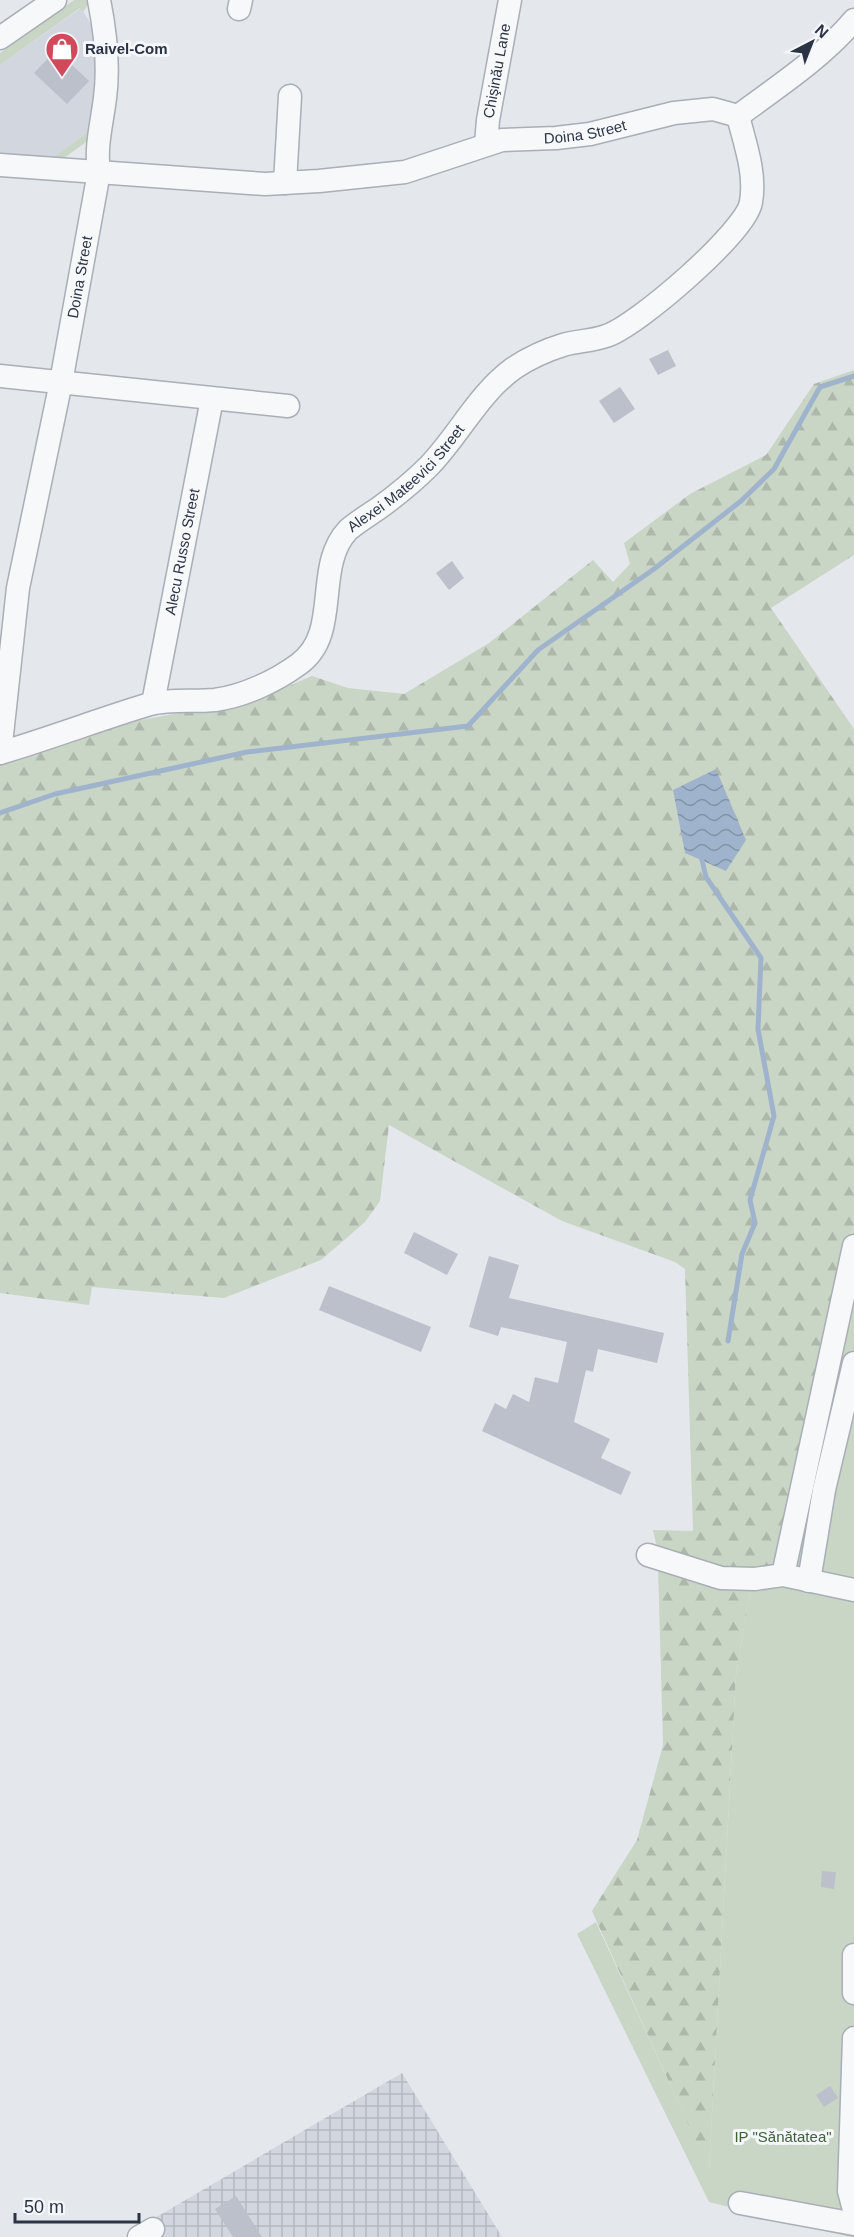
<svg xmlns="http://www.w3.org/2000/svg" width="854" height="2237" font-family="Helvetica,sans-serif">
<defs>
<pattern id="industrial-grid" width="8" height="8" patternUnits="userSpaceOnUse" patternTransform="scale(1.5)"><rect width="8" height="8" fill="#d2d6de"/><path d="M0 4h8M4 0v8" fill="none" stroke="#b4b8c0"/></pattern>
<pattern id="forest-firs" width="22" height="20" patternUnits="userSpaceOnUse" patternTransform="scale(1.5)"><rect width="22" height="20" fill="#c9d6c5"/><path d="M5 1l3.5 6h-7zM16 11l3.5 6h-7z" fill="#adb8ab"/></pattern>
<pattern id="water-waves" width="16" height="10" patternUnits="userSpaceOnUse" patternTransform="scale(1.5)"><rect width="16" height="10" fill="#9fb4cc"/><path d="M0 5q4-4 8 0t8 0" fill="none" stroke="#8293a7"/></pattern>
</defs>
<rect width="100%" height="100%" fill="#e4e7ec"/>
<polygon fill="#d2d6de" points="81,8 96,32 100,85 88,132 50,160 0,154 0,65"/>
<polygon fill="url(#industrial-grid)" points="402,2073 502,2237 158,2237 148,2222"/>
<g fill="#c9d6c5">
<polygon points="74,0 91,0 83,12 80,8 0,65 0,53"/>
<polygon points="88,132 91,134 85,143 51,167 0,160 0,154 50,160"/>
<polygon points="854,1225 854,2237 850,2237 709,2202 577,1934 596,1922 709,2170 736,1675 753,1571"/>
</g>
<g fill="url(#forest-firs)">
<polygon points="854,370 854,555 771,608 854,729 854,1225 847,1245 779,1566 753,1571 718,1569 657,1548 653,1530 693,1531 685,1269 675,1262 562,1221 389,1125 380,1201 365,1222 321,1260 224,1298 92,1287 89,1305 0,1293 0,764 125,723 260,698 312,676 348,688 404,694 489,643 593,560 613,582 630,564 624,543 690,494 766,455 814,384"/>
<polygon points="658,1566 750,1590 736,1675 709,2171 592,1911 637,1840 663,1745"/>
</g>
<polygon fill="url(#water-waves)" points="716,769 746,840 726,871 685,853 673,790"/>
<g fill="none" stroke-linecap="round" stroke-linejoin="round">
<g stroke="#9fb4cc" stroke-width="5">
<polyline points="0,813 55,794 247,752 468,726 538,650 654,569 741,501 774,469 820,387 854,376"/>
<polyline points="702,860 706,877 761,958 758,1029 774,1116 750,1200 755,1223 742,1254 728,1341"/>
</g>
</g>
<g fill="#bbc0ca">
<polygon points="56,50 89,81 67,104 34,73"/>
<polygon points="668,350 676,366 658,375 649,359"/>
<polygon points="620,387 635,409 614,423 599,401"/>
<polygon points="452,561 464,578 449,590 436,573"/>
<polygon points="414,1232 458,1254 447,1275 404,1253"/>
<polygon points="489,1256 519,1265 509,1298 664,1333 657,1363 598,1349 593,1372 586,1370 574,1422 610,1439 601,1458 631,1472 621,1495 482,1431 495,1403 506,1409 513,1394 529,1402 535,1377 558,1383 567,1342 501,1327 498,1336 469,1327"/>
<polygon points="329,1286 431,1327 421,1352 319,1310"/>
<polygon points="822,1871 836,1872 834,1889 821,1887"/>
<polygon points="830,2086 838,2098 824,2107 816,2095"/>
<polygon points="236,2196 262,2237 233,2237 215,2209"/>
</g>
<g fill="none" stroke-linecap="round" stroke-linejoin="round">
<g stroke="#a9aeb7" stroke-width="25">
<g id="minor">
<polyline points="239,9 241,0"/>
<polyline points="0,38 55,0"/>
<path d="M 738,116 C 777,87 822,58 854,20"/>
<path id="s1" d="M 486,144 L 488,120 L 510,0"/>
<path id="s2" d="M 0,165 L 265,184 L 319,181 L 405,172 L 502,140 L 556,138 L 590,134 L 674,113 L 713,109 L 738,116"/>
<polyline points="285,183 290,96"/>
<polyline points="0,376 288,406"/>
<path id="s3" d="M 153,703 L 212,399"/>
<path id="s4" d="M 0,753 C 51,738 100,719 150,704 C 170,699 194,702 215,700 C 244,696 276,681 299,664 C 342,633 313,567 348,530 C 357,522 369,515 379,508 C 397,495 413,482 429,466 C 459,435 478,394 514,368 C 529,358 547,350 563,345 C 577,341 592,341 606,336 C 636,327 747,231 751,202 C 756,173 745,144 738,116"/>
<path id="s5" d="M 0,753 L 18,588 L 61,382 L 99,172 C 95,147 102,123 105,98 C 109,68 105,30 99,0"/>
<polyline points="648,1555 721,1578 755,1579 783,1575 854,1590"/>
<polyline points="783,1575 854,1246"/>
<polyline points="809,1581 824,1490 854,1363"/>
<polyline points="854,1955 854,1993"/>
<polyline points="854,2038 849,2191 854,2210"/>
<polyline points="740,2203 854,2224"/>
<polyline points="139,2237 153,2229"/>
</g>
</g>
<use href="#minor" stroke="#f7f8fa" stroke-width="22"/>
</g>
<defs>
<g id="shop-pin" transform="scale(1.725)"><path d="M0 17L-7.5 6A9.5 9.5 0 1 1 7.5 6Z" fill="#d1495b" stroke="#f4f6f9"/><path d="M-5-2.5h2.3a2.7 3.5 0 0 1 5.4 0H5L5.5 6h-11ZM-1.5-2.5h3a1.5 2.3 0 0 0-3 0Z" fill="#fff"/></g>
</defs>
<g fill-rule="evenodd">
<use href="#shop-pin" x="62" y="49"/>
</g>
<g text-anchor="middle" stroke-width="6" stroke-linejoin="round" paint-order="stroke">
<g font-size="15" font-weight="bold" fill="#2b3445" stroke="#f4f6f9" text-anchor="start">
<text x="85" y="54">Raivel-Com</text>
</g>
<g font-size="15" fill="#2b3445" stroke="#f4f6f9">
<text dy="5" stroke="none"><textPath href="#s1" startOffset="74">Chişinău Lane</textPath></text>
<text dy="5" stroke="none"><textPath href="#s2" startOffset="592">Doina Street</textPath></text>
<text dy="5" stroke="none"><textPath href="#s5" startOffset="483">Doina Street</textPath></text>
<text dy="5" stroke="none"><textPath href="#s4" startOffset="540">Alexei Mateevici Street</textPath></text>
<text dy="5" stroke="none"><textPath href="#s3" startOffset="154">Alecu Russo Street</textPath></text>
</g>
<g font-size="15" fill="#3f6138" stroke="#f4f6f9">
<text x="783" y="2142">IP "Sănătatea"</text>
</g>
</g>
<g transform="translate(812 42) rotate(42)" stroke="#f4f6f9" stroke-width="4.5" paint-order="stroke">
<path d="M0-4.5L10 22L0 15L-10 22Z" fill="#2b3445"/>
<text y="-9" font-size="16" font-weight="bold" text-anchor="middle" fill="#2b3445">N</text>
</g>
<path d="M15 2213v9h124v-9" fill="none" stroke="#2b3445" stroke-width="3"/>
<text x="24" y="2213" font-size="18" fill="#2b3445" stroke="#f4f6f9" stroke-width="4.5" paint-order="stroke">50 m</text>
</svg>
